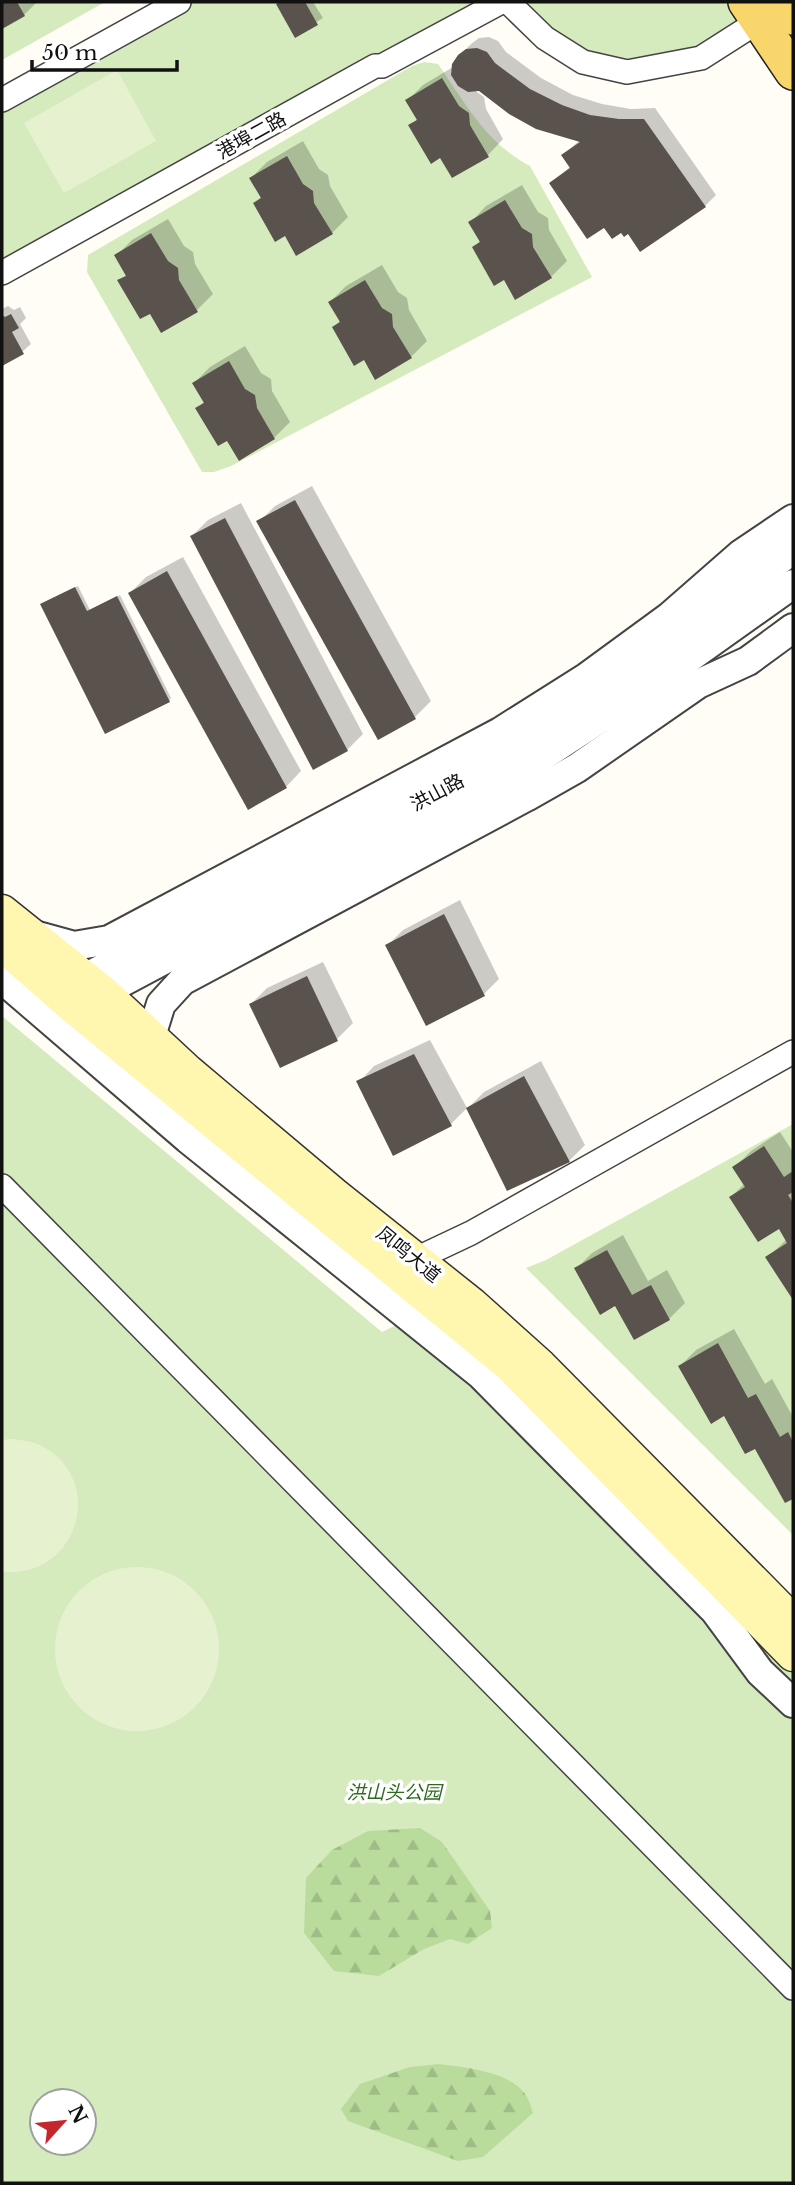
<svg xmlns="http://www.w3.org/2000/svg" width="795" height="2185" font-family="'Libre Baskerville','Noto Sans SC',serif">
<defs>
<pattern id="forest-firs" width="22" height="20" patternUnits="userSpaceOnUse" patternTransform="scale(1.75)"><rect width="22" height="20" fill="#b9dc9c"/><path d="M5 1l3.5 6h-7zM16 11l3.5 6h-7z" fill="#9ebc85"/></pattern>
</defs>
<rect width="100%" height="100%" fill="#fffdf5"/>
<g fill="#d5ebbd" fill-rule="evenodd">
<polygon points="2,2 105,2 2,60"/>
<polygon points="179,2 501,2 2,273 2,100"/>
<polygon points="508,2 746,2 759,21 701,58 583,62"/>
<path d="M 424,62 L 438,64 C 466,104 486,143 530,166 L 592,277 L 231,466 L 214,472 L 202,472 L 87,272 L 88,255 L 412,66 Z"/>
<path d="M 2,1016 L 382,1332 L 435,1306 L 793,1621 L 793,2183 L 2,2183 ZM 42,2101 L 84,2101 L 84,2143 L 42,2143 Z"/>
<polygon points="793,1124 793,1535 526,1268 546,1260"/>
</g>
<g fill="url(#forest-firs)">
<polygon points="420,1828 442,1842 490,1911 492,1928 468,1944 450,1939 424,1949 379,1976 334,1971 304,1933 306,1878 332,1850 368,1831"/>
<path d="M 439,2064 C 464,2067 514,2072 527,2097 C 530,2102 531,2108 533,2113 L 483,2157 L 458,2161 L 348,2121 L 341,2109 L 360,2084 L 410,2067 Z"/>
</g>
<g fill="#e6f2cf">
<polygon points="117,70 156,141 64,193 24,123"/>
<path d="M 13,1439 C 20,1440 28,1441 35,1443 C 108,1472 82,1579 2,1572 L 2,1440 Z"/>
<circle cx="137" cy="1649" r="82"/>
</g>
<g fill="#0003">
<polygon points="2,2 37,2 24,15 2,27"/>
<polygon points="281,2 313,2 323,18 295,35 278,5"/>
<polygon points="489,37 498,41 506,52 541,78 573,95 602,104 631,109 655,108 716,195 705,206 629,232 604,225 551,183 571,166 563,155 580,140 480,90 474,90 484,97 486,109 503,139 488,155 441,156 411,126 418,118 407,101 423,85 453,67 459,56 471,44 479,38"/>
<polygon points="303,141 319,169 328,175 330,186 348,217 332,233 286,234 255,203 262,196 251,178 267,162"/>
<polygon points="522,185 538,212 548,218 549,230 567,261 551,277 505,278 474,247 481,240 471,222 486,206"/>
<polygon points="168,219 184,246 193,252 195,264 213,294 197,310 150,311 120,281 127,274 116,256 132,240"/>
<polygon points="382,265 398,292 407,298 409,310 427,341 411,357 364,357 334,327 341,320 330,302 346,286"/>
<polygon points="8,306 14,310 20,307 26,318 20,324 31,344 22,352 2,364 2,309"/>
<polygon points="245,346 261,373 271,379 272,391 290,422 274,438 239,458 228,438 197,408 205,401 194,383 210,367"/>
<polygon points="312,486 431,701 415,717 378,738 259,522 275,506"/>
<polygon points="241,503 363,734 347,750 192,536 208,520"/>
<polygon points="183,557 301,771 286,787 130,593 146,577"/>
<polygon points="78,586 90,610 120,595 171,698 169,701 45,602"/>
<polygon points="460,900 499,979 483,995 387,946 403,930"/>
<polygon points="323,962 353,1023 337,1039 251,1004 267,988"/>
<polygon points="430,1040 467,1108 451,1124 394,1153 359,1082 374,1066"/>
<polygon points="541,1061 585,1145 569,1161 508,1188 468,1108 484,1092"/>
<polygon points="780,1132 793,1152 793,1297 768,1257 787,1239 779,1227 731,1197 745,1183 735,1167 751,1151"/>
<polygon points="623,1235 648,1281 667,1270 685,1303 669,1319 616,1304 576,1269 592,1253"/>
<polygon points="734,1329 765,1384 772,1379 793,1417 793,1497 786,1501 756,1446 680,1366 696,1350"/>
</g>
<g fill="#5a524d">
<polygon points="2,2 17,2 25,16 2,29"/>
<polygon points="280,2 305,2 318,25 295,38 276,4"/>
<polygon points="477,48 487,52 495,63 530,89 562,105 590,115 619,119 644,119 706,207 640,252 628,234 624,237 621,233 612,239 604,228 587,239 549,183 570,168 561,155 580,142 536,129 509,114 479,91 468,92 458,86 451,75 452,64 458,55 466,49"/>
<polygon points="442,78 459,106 469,113 470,125 489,157 452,178 440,158 431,164 408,125 417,120 405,100"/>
<polygon points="287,156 303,184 313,191 314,203 333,234 296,256 285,236 275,242 253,203 261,198 249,178"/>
<polygon points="505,200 522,228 532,234 533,247 552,278 515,300 504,280 494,286 472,247 480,242 468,222"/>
<polygon points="151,233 168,261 178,268 179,280 198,312 161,333 150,314 140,319 117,280 126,276 114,255"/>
<polygon points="365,280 382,308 392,314 393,327 412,358 375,380 364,360 354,366 332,327 340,322 328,302"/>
<polygon points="11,314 19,328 12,332 24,354 2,366 2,315 5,317"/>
<polygon points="229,361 245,389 255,395 257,408 275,439 239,461 227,441 218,446 195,408 204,403 192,383"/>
<polygon points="295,500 416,719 378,740 256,521"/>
<polygon points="225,518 348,751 313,770 190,536"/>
<polygon points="167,571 287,788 248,810 128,593"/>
<polygon points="75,587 87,611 117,596 170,702 105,734 40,604"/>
<polygon points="444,914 485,996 426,1026 385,945"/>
<polygon points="307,976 338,1041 280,1068 249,1004"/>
<polygon points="414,1054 452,1126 393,1156 356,1081"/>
<polygon points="524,1076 570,1162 507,1191 466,1108"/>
<polygon points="764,1146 784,1177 793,1171 793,1192 788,1195 793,1203 793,1300 765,1257 787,1243 779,1229 758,1242 729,1197 745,1187 732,1167"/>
<polygon points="607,1250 632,1295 651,1285 670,1320 634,1340 615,1306 600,1315 574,1268"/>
<polygon points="718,1343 748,1398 756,1394 780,1437 788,1432 793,1442 793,1499 785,1503 755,1449 745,1454 724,1416 711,1424 678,1366"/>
</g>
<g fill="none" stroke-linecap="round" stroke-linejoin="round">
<g stroke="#444" stroke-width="26">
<g id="minor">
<polyline points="508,2 545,38 583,62 627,72 701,58 759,21"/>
<polyline points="2,100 179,2"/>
<polyline points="2,273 375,66 382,66 501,2"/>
<polyline points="2,1186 793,1988"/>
<polyline points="416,1259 471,1233 793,1052"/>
</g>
</g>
<g stroke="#444" stroke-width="32">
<g id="tertiary">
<polyline points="34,935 74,946 109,940 500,732 587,677 669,617 741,554 793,519"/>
<polyline points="2,979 188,1139 480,1374 715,1611 760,1672 793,1703"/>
<polyline points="66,988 517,750 636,669 693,622 793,550"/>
<polyline points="85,1002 529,765 651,685 793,584"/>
<polyline points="151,1036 161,1004 182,981 526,797 577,768 698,684 748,661 793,628"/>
</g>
</g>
<g stroke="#333" stroke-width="35">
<g id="secondary">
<polyline points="2,911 103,992 188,1071 334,1194 472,1304 540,1365 793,1621"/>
<polyline points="2,945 74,1008 510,1366 793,1655"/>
</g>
</g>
<g stroke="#222" stroke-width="38">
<g id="primary">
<polyline points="746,2 793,72"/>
<polyline points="783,2 793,17"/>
</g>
</g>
<use href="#minor" stroke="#fff" stroke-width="23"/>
<use href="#tertiary" stroke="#fff" stroke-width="28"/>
<use href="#secondary" stroke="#fff6b0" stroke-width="32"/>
<use href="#primary" stroke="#f9d66b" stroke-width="35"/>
</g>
<g text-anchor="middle" stroke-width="7" stroke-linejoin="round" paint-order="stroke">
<g font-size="19" fill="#111" stroke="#fff">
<text transform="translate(251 135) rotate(-29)" y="7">港埠二路</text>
<text transform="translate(437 792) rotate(-28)" y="7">洪山路</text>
<text transform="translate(409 1254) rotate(39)" y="7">凤鸣大道</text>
</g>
<g font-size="19" font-style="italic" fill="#2f6b1f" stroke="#fff">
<text x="394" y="1799">洪山头公园</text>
</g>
</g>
<rect width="795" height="2185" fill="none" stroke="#111111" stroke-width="7"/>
<g transform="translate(63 2122) rotate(63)"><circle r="33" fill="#ffffff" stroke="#a0a0a0" stroke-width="2"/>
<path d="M0-5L12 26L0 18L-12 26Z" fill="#c4262e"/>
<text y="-10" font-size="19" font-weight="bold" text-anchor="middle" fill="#111111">N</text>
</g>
<path d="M32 60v10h145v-10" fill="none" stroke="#111111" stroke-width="3.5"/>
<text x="42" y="60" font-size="21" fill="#111111" stroke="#ffffff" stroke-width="5" paint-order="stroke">50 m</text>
</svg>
